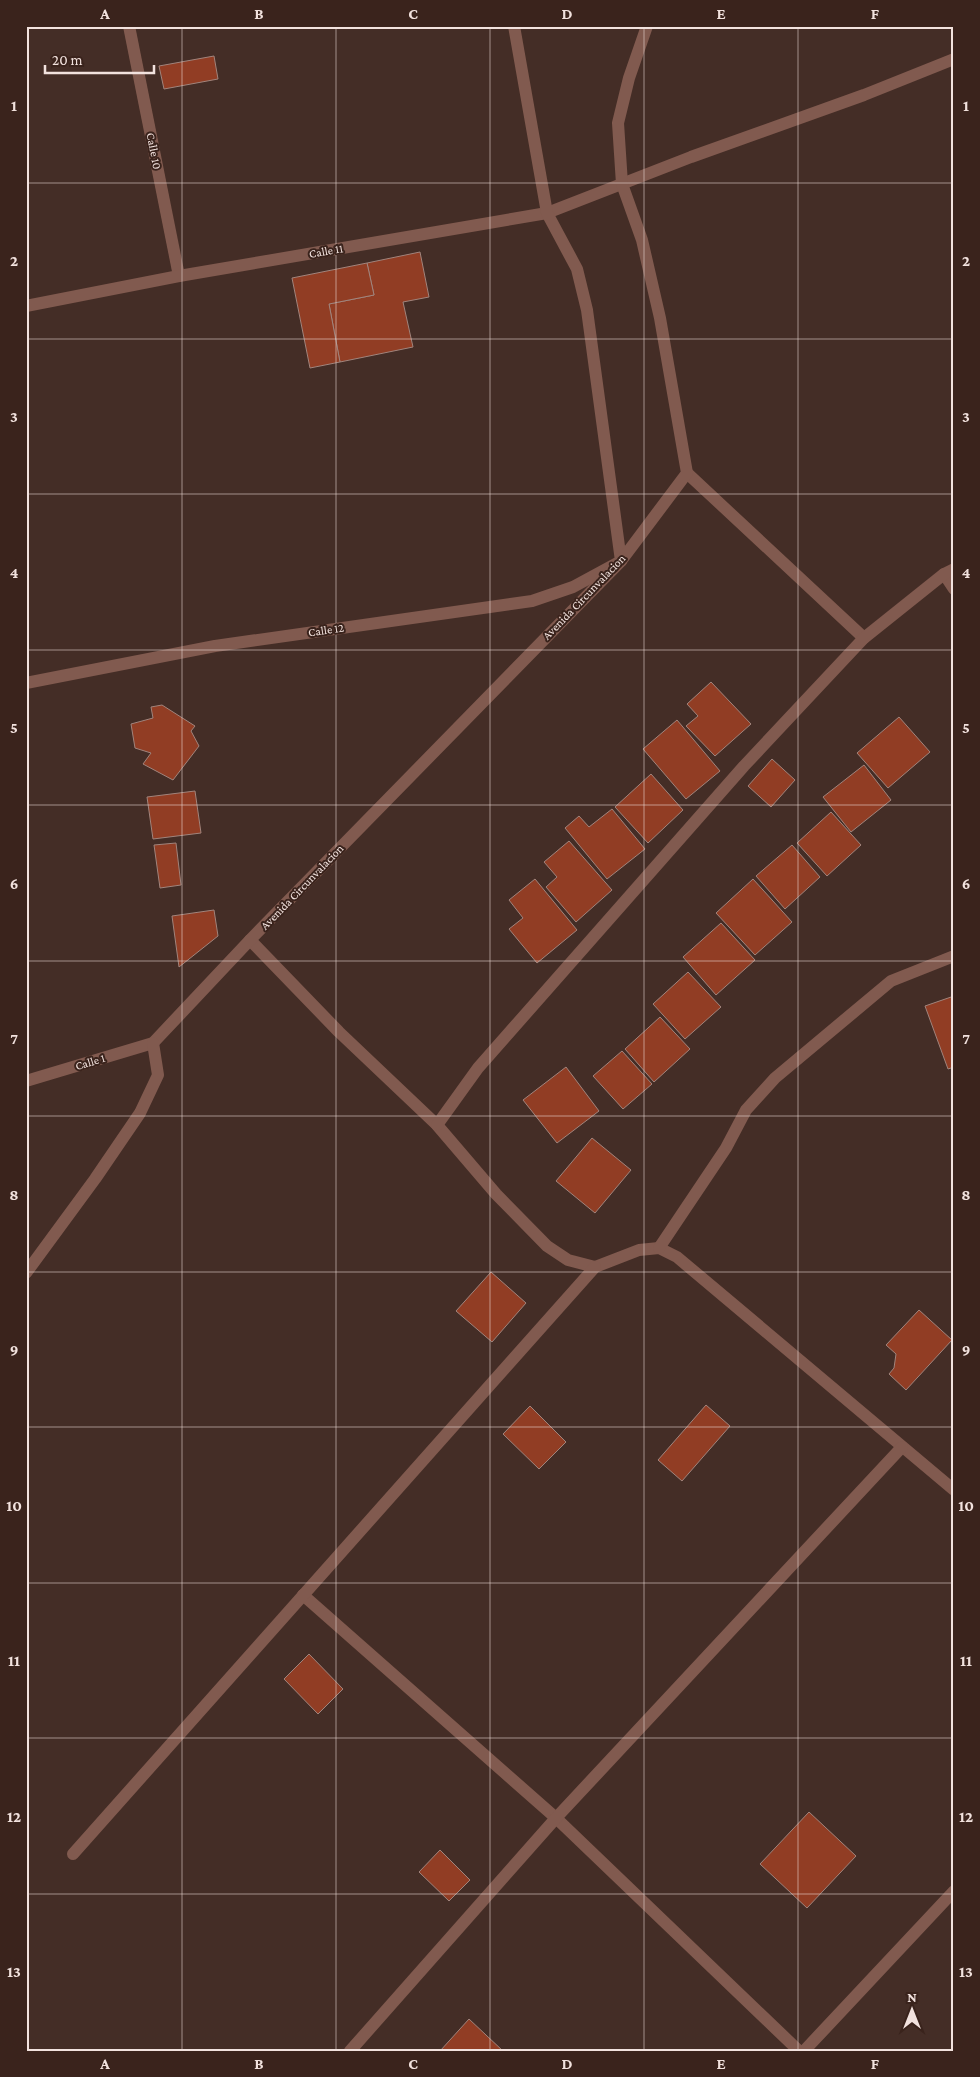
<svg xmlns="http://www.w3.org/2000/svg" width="980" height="2077" font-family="'Crimson Pro',serif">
<rect width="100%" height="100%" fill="#442d26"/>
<g fill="#913d24" stroke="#a1847c">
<polygon points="214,56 218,79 164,89 159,66"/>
<polygon points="420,252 429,297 403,302 413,347 340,362 329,304 374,295 367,263"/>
<polygon points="367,263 374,295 329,304 340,362 310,368 292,278"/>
<polygon points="711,682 751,724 715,756 686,726 698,716 687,704"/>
<polygon points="162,705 195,726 191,731 199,746 173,780 143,764 151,753 135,748 131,724 153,718 151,707"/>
<polygon points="899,717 930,752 888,788 857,753"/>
<polygon points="677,720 720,771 686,799 643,749"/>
<polygon points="772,759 795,780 771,807 748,786"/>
<polygon points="864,765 891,800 851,832 823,797"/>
<polygon points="651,774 683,810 648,843 615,807"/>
<polygon points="195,791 201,833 153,839 147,797"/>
<polygon points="612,809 645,849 607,879 565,828 579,816 589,827"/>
<polygon points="831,812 861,845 827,876 797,843"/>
<polygon points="569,841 612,890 576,922 546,887 557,877 544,862"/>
<polygon points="176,843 181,885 160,888 154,845"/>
<polygon points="792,845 820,877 785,909 756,876"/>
<polygon points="535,879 577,930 537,963 509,929 523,918 509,900"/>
<polygon points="753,879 792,922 755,955 716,913"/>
<polygon points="214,910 218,936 179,967 172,916"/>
<polygon points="721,923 755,960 716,995 683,957"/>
<polygon points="688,972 721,1007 685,1039 653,1004"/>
<polygon points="954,996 954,1067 948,1069 925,1006"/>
<polygon points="660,1017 690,1049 654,1082 625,1049"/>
<polygon points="622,1051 652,1084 623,1109 593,1076"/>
<polygon points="566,1067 599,1111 557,1143 523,1100"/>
<polygon points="592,1138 631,1170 595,1213 556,1181"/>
<polygon points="491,1272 526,1303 492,1342 456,1311"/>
<polygon points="919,1310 952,1340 906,1390 889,1374 894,1368 896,1354 886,1345"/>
<polygon points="706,1405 730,1426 682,1481 658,1460"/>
<polygon points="530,1406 566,1442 539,1469 503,1434"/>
<polygon points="309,1654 343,1689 318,1714 284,1679"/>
<polygon points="809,1812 856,1856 807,1908 760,1864"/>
<polygon points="440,1850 470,1880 449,1901 419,1872"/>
<polygon points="469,2019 503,2051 440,2051"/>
</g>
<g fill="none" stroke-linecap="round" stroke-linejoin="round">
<g stroke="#815a4f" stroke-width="12">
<polyline points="129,26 179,276"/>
<polyline points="26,306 179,276 547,213 691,157 864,95 954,59"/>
<polyline points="687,473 864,638"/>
<polyline points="944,574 954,589"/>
<polyline points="26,683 215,646 532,601 573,587 621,561 587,310 577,269 547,213 514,26"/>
<polyline points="250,940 339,1032 437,1125 496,1194 547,1246 568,1260 595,1267 639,1250 659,1248 677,1257 954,1490"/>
<polyline points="26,1081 153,1043 250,940 621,561 687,473 660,318 642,240 622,184 618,123 629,78 647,26"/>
<polyline points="437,1125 478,1068 744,766 864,638 944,574 954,569"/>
<polyline points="659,1248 726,1148 746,1110 775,1078 891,981 954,956"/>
<polyline points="26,1273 95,1179 140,1113 158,1075 153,1043"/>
<polyline points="303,1595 556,1818 799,2051"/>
<polyline points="73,1854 595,1267"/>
<polyline points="350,2051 556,1818 902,1447"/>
<polyline points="804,2051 954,1891"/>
</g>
</g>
<path fill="none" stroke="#f2e2de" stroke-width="1" stroke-opacity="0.55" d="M 182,26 L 182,2051M 336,26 L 336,2051M 490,26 L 490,2051M 644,26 L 644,2051M 798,26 L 798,2051M 26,183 L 954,183M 26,339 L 954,339M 26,494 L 954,494M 26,650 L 954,650M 26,805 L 954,805M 26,961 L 954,961M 26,1116 L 954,1116M 26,1272 L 954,1272M 26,1427 L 954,1427M 26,1583 L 954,1583M 26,1738 L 954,1738M 26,1894 L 954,1894"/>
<g text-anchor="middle" stroke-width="4" stroke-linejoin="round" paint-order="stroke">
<g font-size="12" fill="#f2e2de" stroke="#3a231c">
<text transform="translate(154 151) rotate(79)" y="4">Calle 10</text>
<text transform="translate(326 251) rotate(-10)" y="4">Calle 11</text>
<text transform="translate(584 597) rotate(-46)" y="4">Avenida Circunvalacion</text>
<text transform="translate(326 630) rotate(-8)" y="4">Calle 12</text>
<text transform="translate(302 887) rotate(-46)" y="4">Avenida Circunvalacion</text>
<text transform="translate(90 1062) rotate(-17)" y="4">Calle 1</text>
</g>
</g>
<rect width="980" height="2077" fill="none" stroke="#3a231c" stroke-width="55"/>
<g transform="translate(912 2010)" stroke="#3a231c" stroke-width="4" paint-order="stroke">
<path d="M0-4L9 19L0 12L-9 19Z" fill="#f2e2de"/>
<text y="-8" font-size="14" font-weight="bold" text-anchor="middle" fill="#f2e2de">N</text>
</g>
<path d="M45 65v8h109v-8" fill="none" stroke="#f2e2de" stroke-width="2.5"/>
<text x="52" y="65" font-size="15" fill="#f2e2de" stroke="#3a231c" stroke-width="4" paint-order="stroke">20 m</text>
<rect x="28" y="28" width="924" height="2022" fill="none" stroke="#f2e2de" stroke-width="2"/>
<g font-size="16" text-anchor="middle" font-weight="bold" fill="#f2e2de">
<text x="105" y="19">A</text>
<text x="259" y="19">B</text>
<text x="413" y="19">C</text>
<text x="567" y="19">D</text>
<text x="721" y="19">E</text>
<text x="875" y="19">F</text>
<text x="14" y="111">1</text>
<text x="966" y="111">1</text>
<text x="14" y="266">2</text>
<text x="966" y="266">2</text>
<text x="14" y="422">3</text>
<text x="966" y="422">3</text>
<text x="14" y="578">4</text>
<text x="966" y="578">4</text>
<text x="14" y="733">5</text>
<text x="966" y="733">5</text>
<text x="14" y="889">6</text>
<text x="966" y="889">6</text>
<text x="14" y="1044">7</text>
<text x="966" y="1044">7</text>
<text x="14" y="1200">8</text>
<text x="966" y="1200">8</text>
<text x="14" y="1355">9</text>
<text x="966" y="1355">9</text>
<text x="14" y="1511">10</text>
<text x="966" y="1511">10</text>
<text x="14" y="1666">11</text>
<text x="966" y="1666">11</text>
<text x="14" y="1822">12</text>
<text x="966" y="1822">12</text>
<text x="14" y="1977">13</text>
<text x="966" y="1977">13</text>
<text x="105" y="2069">A</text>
<text x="259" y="2069">B</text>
<text x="413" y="2069">C</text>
<text x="567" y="2069">D</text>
<text x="721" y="2069">E</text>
<text x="875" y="2069">F</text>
</g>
</svg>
